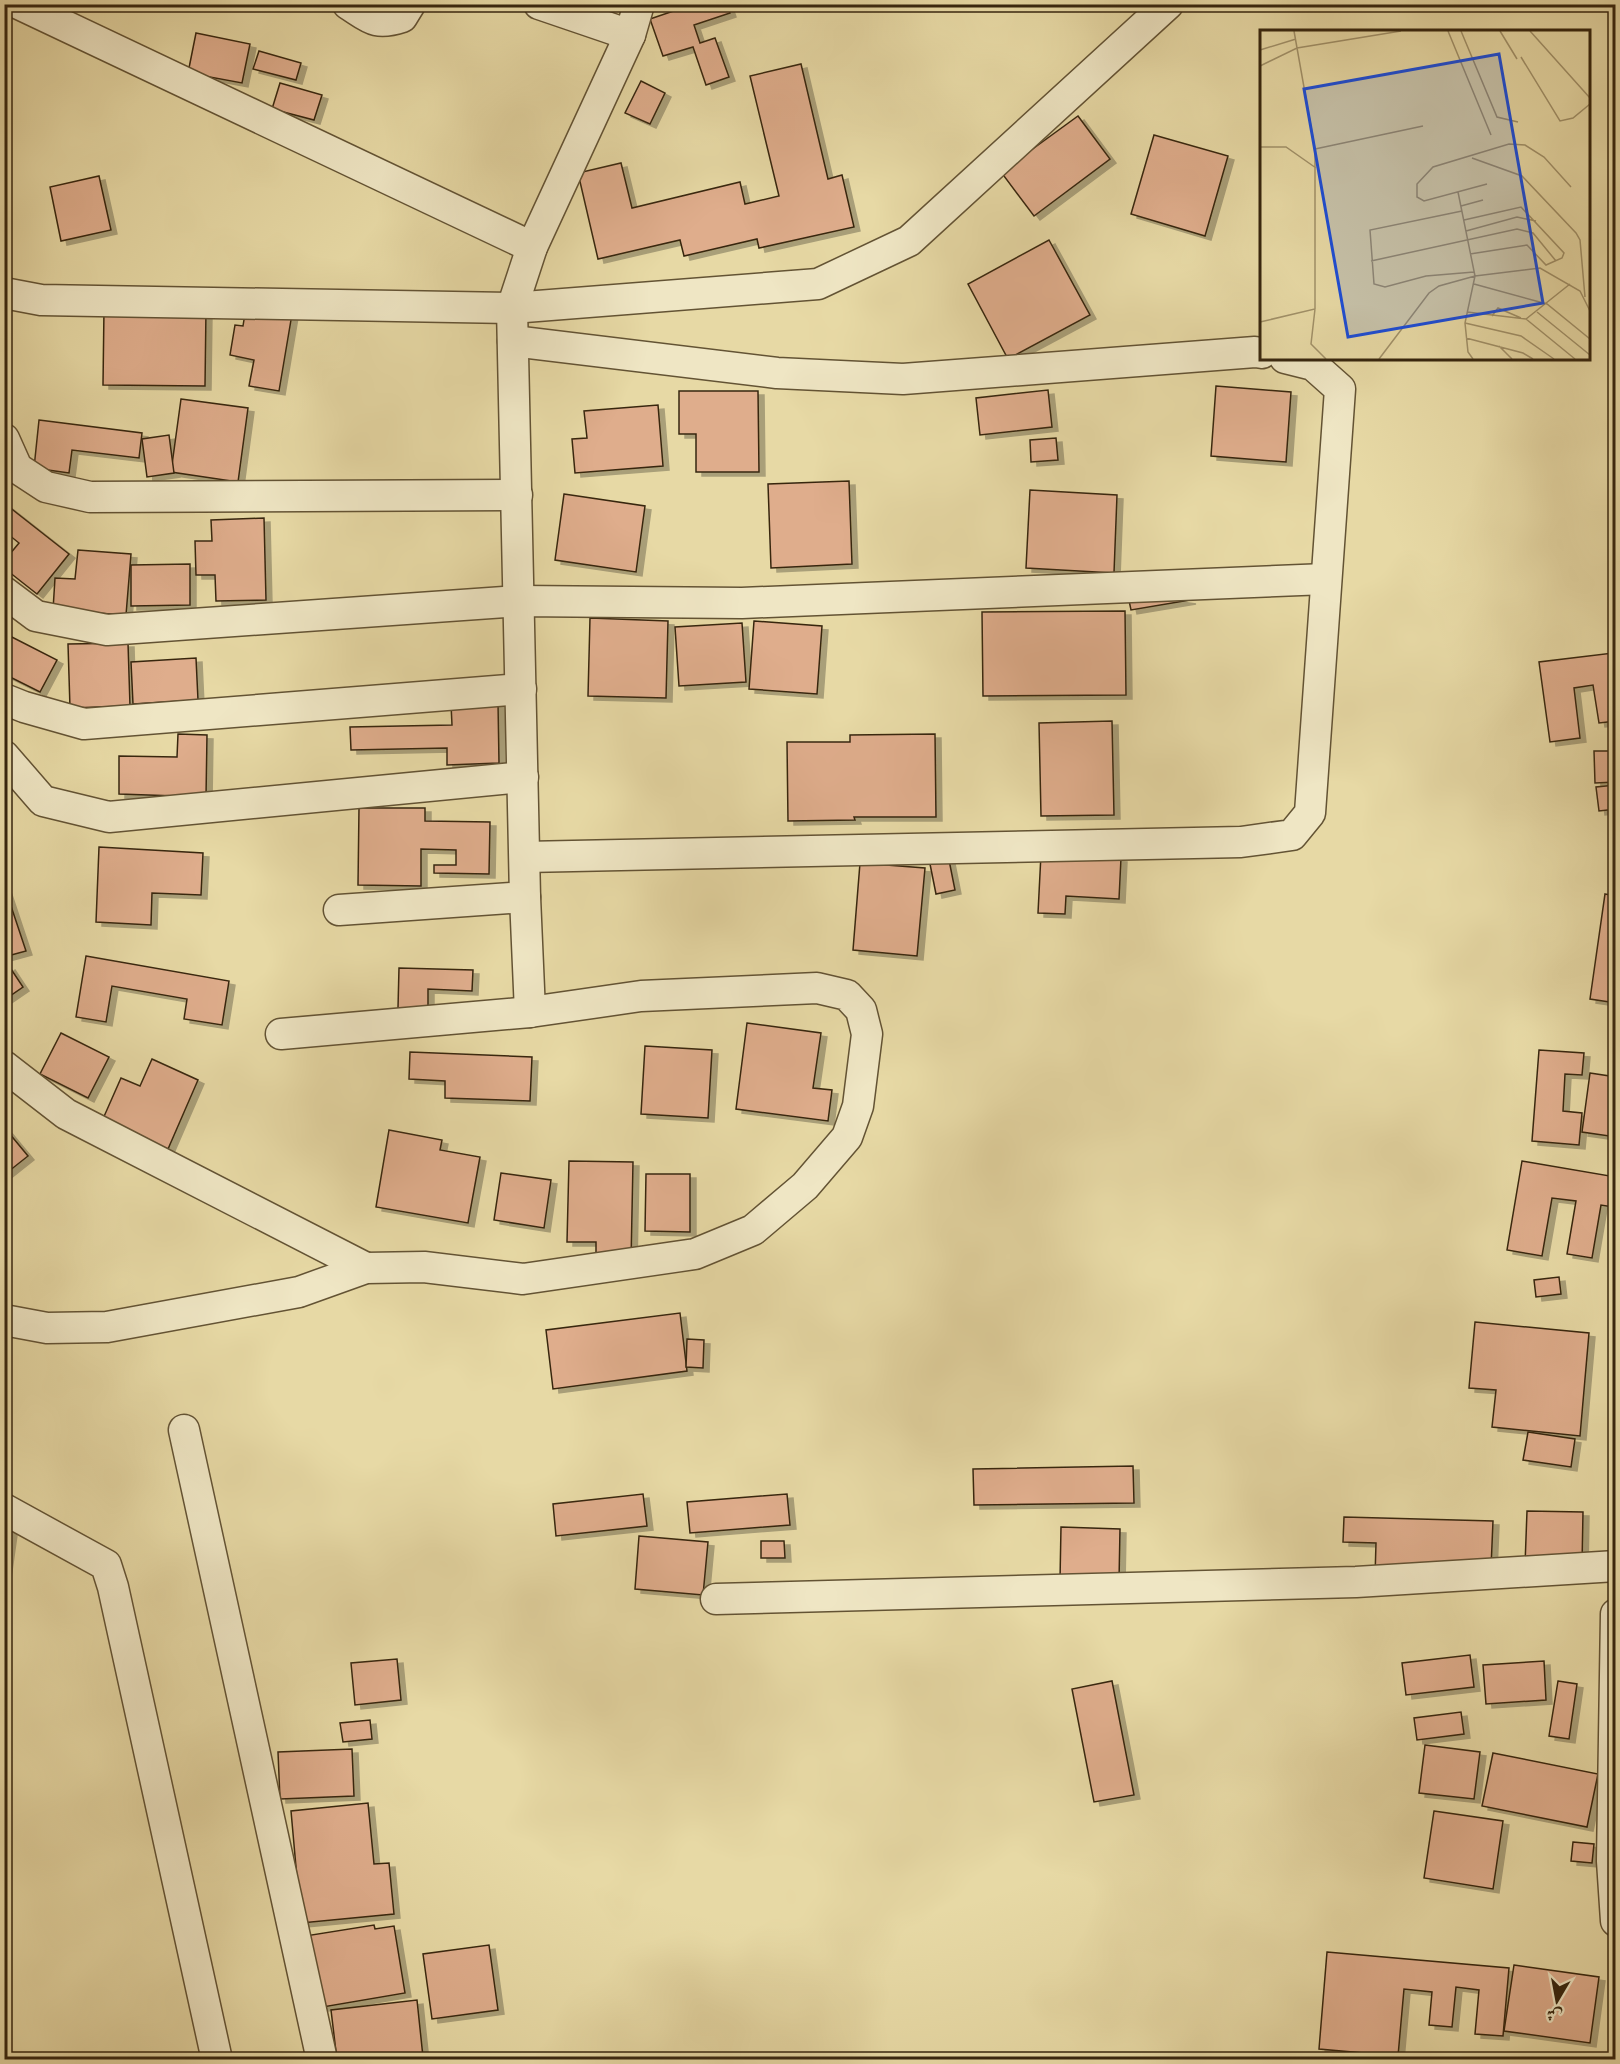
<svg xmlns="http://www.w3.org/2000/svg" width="1620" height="2064" font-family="Alegreya,Amiri,serif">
<defs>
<filter id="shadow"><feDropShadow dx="6" dy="4" stdDeviation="0" flood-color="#0004"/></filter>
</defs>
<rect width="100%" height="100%" fill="#e7d9a5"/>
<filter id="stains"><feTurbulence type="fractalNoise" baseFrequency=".00333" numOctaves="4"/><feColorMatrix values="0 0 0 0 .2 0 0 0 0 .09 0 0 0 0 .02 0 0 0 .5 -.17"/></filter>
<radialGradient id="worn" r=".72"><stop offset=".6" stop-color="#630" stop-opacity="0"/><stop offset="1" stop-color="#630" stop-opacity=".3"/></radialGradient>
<g fill="#dfad8c" stroke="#37260f" stroke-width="1.5" filter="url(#shadow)">
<polygon points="694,4 727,4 730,13 694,25 700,43 715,38 729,77 706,85 693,47 663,56 650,19"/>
<polygon points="196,33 250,44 242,83 188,73"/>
<polygon points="259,51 301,63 296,80 253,69"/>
<polygon points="801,64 828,179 842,175 854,227 759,248 757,239 684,256 680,240 598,259 578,173 621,163 632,208 740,182 745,204 779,196 750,76"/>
<polygon points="641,81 665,93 650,124 625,113"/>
<polygon points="280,83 322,95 314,120 272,109"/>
<polygon points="1078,116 1110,159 1034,216 1001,172"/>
<polygon points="1154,135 1228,156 1205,236 1131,214"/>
<polygon points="99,176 111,230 61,241 50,187"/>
<polygon points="1049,240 1090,315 1008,359 968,284"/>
<polygon points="247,301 293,308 279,391 249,386 254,360 230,355 235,325 243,326"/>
<polygon points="104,309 206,310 205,386 103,385"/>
<polygon points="1216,386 1291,392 1286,462 1211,456"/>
<polygon points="1048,390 1052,427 980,435 976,398"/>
<polygon points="679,391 758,391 759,472 696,472 696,434 679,434"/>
<polygon points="181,399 248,408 238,482 171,472"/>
<polygon points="658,405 663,466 575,473 572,439 587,438 584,411"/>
<polygon points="39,420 142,433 139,458 72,450 69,473 34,468"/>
<polygon points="169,435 174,473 147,477 142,439"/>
<polygon points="1056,438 1058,460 1031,462 1030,440"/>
<polygon points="849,481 852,564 771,568 768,484"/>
<polygon points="1030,490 1117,495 1114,573 1026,568"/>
<polygon points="564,494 645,506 636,572 555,560"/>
<polygon points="4,503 69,554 37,594 4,568 4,561 19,543 4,531"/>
<polygon points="264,518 266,600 216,601 215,575 196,575 195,541 212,541 211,520"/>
<polygon points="78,550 131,554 126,615 53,610 55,578 75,579"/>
<polygon points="190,564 190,605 131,606 131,565"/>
<polygon points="1127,591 1190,600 1131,610"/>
<polygon points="1125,611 1126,695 983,696 982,612"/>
<polygon points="590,618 668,621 666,698 588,696"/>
<polygon points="754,621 822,626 817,694 749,689"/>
<polygon points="742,623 746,682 679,686 675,627"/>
<polygon points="4,633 57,660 40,692 4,674"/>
<polygon points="128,643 130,706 70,708 68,644"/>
<polygon points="1613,653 1616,670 1616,721 1599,723 1593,685 1574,688 1580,738 1550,742 1539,662"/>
<polygon points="196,658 198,700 133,704 131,662"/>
<polygon points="498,703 499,763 447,765 447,748 351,750 350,727 452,725 451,704"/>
<polygon points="1112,721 1114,815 1041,816 1039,723"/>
<polygon points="178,734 207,735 206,797 119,794 119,756 177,757"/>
<polygon points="935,734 936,817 854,817 855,820 788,821 787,742 850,742 850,735"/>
<polygon points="1594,751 1616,751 1616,782 1595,783"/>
<polygon points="1616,785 1616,809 1599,811 1596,787"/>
<polygon points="359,808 425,808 425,821 490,822 489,874 434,873 434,865 456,865 456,850 421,849 421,886 358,885"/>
<polygon points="99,847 203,853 201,895 152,893 151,925 96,922"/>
<polygon points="1041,854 1121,858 1119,899 1066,896 1065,914 1038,913"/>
<polygon points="949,860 955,890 936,894 930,864"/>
<polygon points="860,863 925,868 917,956 853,950"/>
<polygon points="4,885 26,951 4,957"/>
<polygon points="1605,894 1616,896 1616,1003 1590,999"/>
<polygon points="86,956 229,981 222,1025 184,1019 187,999 112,986 106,1022 76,1017"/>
<polygon points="9,966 23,987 4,1000 4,970"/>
<polygon points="399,968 473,970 472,991 428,989 428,1009 398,1008"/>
<polygon points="747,1023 821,1033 813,1088 832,1090 828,1121 736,1109"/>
<polygon points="61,1033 109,1057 88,1098 40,1074"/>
<polygon points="645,1046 712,1050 708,1118 641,1114"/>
<polygon points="1539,1050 1584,1053 1582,1075 1565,1074 1563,1111 1582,1113 1579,1145 1532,1141"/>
<polygon points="410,1052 532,1057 530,1101 445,1098 445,1081 409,1079"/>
<polygon points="152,1059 198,1080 168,1149 102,1121 121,1078 140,1086"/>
<polygon points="1590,1073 1616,1077 1616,1137 1582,1132"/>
<polygon points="4,1127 28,1156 4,1175"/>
<polygon points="389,1130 442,1140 440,1150 480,1157 468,1223 376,1207"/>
<polygon points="569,1161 633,1162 631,1262 596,1261 596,1242 567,1242"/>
<polygon points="1522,1161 1616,1177 1613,1207 1601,1205 1592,1258 1567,1254 1576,1201 1552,1198 1542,1256 1507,1250"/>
<polygon points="501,1173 551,1180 544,1228 494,1220"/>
<polygon points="646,1174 690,1174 690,1232 645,1231"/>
<polygon points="1559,1277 1561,1294 1536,1297 1534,1280"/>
<polygon points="680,1313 687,1371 553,1389 546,1330"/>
<polygon points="1475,1322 1589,1333 1580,1436 1492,1427 1496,1390 1469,1388"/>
<polygon points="687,1339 704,1340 703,1368 686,1367"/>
<polygon points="1528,1432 1575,1439 1571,1467 1523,1460"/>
<polygon points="1133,1466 1134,1503 974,1505 973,1469"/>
<polygon points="643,1494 647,1526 556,1536 553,1504"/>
<polygon points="787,1494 790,1525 690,1533 687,1502"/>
<polygon points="1527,1511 1583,1512 1582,1565 1525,1565"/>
<polygon points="4,1516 13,1517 4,1581"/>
<polygon points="1344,1517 1493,1521 1491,1568 1375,1577 1376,1543 1343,1542"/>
<polygon points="1061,1527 1120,1529 1119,1581 1060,1580"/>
<polygon points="639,1536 708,1542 703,1595 635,1589"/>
<polygon points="761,1541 784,1541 785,1558 761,1558"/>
<polygon points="1470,1655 1474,1687 1406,1695 1402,1663"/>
<polygon points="397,1659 401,1700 355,1705 351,1663"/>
<polygon points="1544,1661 1546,1700 1486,1704 1483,1665"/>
<polygon points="1112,1681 1134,1795 1094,1802 1072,1689"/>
<polygon points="1558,1681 1577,1684 1569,1739 1549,1736"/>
<polygon points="1461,1712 1464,1734 1417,1740 1414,1718"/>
<polygon points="370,1720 372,1739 343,1742 340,1723"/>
<polygon points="1425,1745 1480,1752 1474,1799 1419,1793"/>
<polygon points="352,1749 354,1796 280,1799 278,1752"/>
<polygon points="1493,1753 1598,1774 1587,1827 1482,1806"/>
<polygon points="368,1803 374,1864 389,1863 394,1914 301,1923 291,1811"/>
<polygon points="1434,1811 1503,1821 1493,1889 1424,1878"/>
<polygon points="1573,1842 1594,1844 1592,1863 1571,1861"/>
<polygon points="374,1925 375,1929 394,1926 405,1993 317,2008 305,1936"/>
<polygon points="489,1945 498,2010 432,2019 423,1954"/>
<polygon points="1327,1952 1509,1968 1503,2036 1475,2034 1479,1990 1456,1987 1452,2027 1429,2025 1432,1992 1404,1989 1398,2056 1319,2049"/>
<polygon points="1514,1965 1599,1977 1590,2043 1504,2031"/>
<polygon points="417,2000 423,2057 419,2057 419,2060 337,2060 331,2010"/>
</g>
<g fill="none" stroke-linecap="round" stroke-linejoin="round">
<g stroke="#635334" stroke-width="33">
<g id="street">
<polyline points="19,4 532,247"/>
<path d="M 348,4 C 370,18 375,26 402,17 L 410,4"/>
<polyline points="539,4 630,35"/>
<polyline points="4,293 41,300 512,308 818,284 909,241 1168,4"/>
<polyline points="513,341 777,373 903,379 1255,352 1262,353"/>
<polyline points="4,439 17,468 46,487 90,497 517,495"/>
<polyline points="4,592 36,616 107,630 519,601 742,603 1326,579"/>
<polyline points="4,699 24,707 84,724 521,689"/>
<polyline points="4,756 43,801 109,817 523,777"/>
<polyline points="525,857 1241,842 1292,835 1310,813 1340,389 1313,365 1285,358"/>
<polyline points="339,910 525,897"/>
<polyline points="530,1012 525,897 512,308 532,247 630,35 639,4"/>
<polyline points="4,1066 66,1114 366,1268"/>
<polyline points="4,1320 47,1328 107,1327 299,1292 366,1268 424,1267 523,1279 695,1254 753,1230 805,1186 847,1137 858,1106 867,1034 861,1010 847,995 817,988 641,996 530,1012 281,1034"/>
<polyline points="184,1430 322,2060"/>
<polyline points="4,1509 106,1565 113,1587 217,2060"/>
<polyline points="716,1599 1356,1582 1616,1566"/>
<polyline points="1616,1614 1612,1861 1616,1921"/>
</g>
</g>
<use href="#street" stroke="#efe6c4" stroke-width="30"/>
</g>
<g transform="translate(1260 30)">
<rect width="330" height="330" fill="#e7d9a5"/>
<path fill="none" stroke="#a19169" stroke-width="1.5" d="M 188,1 L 231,105M 201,1 L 237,87 L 258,92M 240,1 L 257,29M 270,1 L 330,68M 0,20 L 36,9M 261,27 L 300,91 L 313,88 L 330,74M 0,36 L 37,18 L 141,1M 0,117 L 26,117 L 56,138M 55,119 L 163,96M 212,128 L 262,146 L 316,203 L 320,210 L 325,267M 227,154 L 164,171 L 157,167 L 157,154 L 173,137 L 249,114 L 265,115 L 284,127 L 311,157M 198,162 L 215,246 L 205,293 L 208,322 L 213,329M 201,176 L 223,170M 202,181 L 110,200 L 114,254 L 125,257 L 166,246 L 214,242M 204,190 L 261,177 L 304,223 L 302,228 L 286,235 L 267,215 L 210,224M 206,201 L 257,187 L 276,191M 111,231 L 257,199 L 273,203 L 296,231M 214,254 L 287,274 L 330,309M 55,279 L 51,314 L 66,329M 207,282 L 266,289 L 310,254M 277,282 L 330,325M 232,286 L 238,278 L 261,288M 266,289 L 315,329M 0,292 L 55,279 L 55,119 L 34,1M 205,293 L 261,306 L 294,329M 206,308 L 263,323 L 273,329M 239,316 L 252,329M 119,329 L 169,263 L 179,256 L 215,246 L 280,238 L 320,261 L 330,281"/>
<path fill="#1d4ed8" fill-opacity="0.15" stroke="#1d4ed8" stroke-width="3" d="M 239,24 L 283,273 L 88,307 L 44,59 Z"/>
<rect width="330" height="330" fill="none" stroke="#37260f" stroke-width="3"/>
</g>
<rect width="1620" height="2064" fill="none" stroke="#e7d9a5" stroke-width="24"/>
<rect x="6" y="6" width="1608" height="2052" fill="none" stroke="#37260f" stroke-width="3"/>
<rect x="12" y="12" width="1596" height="2040" fill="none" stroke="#37260f" stroke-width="1.5"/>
<g transform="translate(1557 2001) rotate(190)" stroke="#efe6c4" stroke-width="4.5" paint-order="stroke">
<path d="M0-4.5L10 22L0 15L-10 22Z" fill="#37260f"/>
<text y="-9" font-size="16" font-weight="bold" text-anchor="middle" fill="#37260f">ش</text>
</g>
<rect width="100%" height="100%" filter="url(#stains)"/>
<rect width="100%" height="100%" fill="url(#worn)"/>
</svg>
